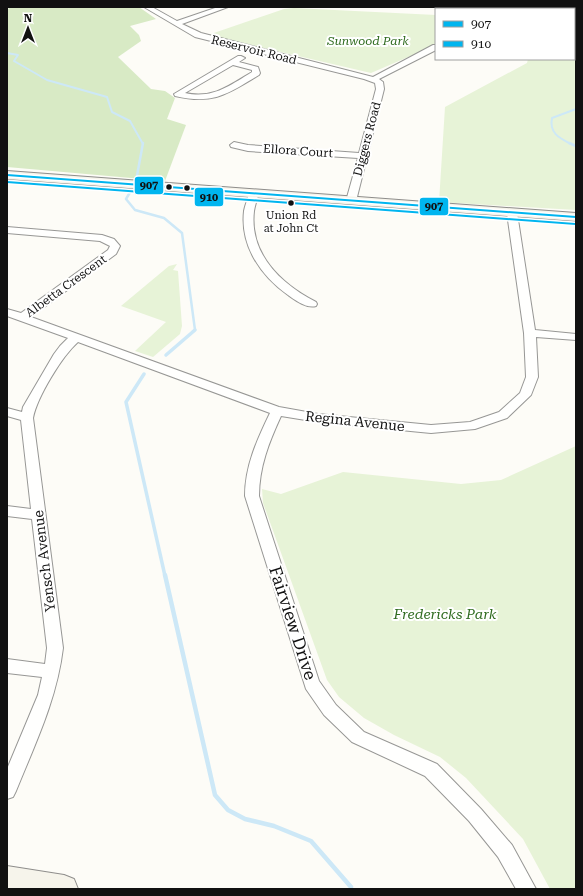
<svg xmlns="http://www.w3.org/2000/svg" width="583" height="896" font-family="'Roboto Serif',serif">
<rect width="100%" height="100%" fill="#fdfcf7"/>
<g fill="#e7f3d7">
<polygon points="483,7 576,7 576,210 439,202 445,107 527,63 528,59 574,59 574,9 503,9"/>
<polygon points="294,8 436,15 436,45 371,73 208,35 284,9"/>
<polygon points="177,264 173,270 178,271 182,326 180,334 153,357 135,351 166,322 121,306 169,266"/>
<polygon points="576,446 576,889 550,889 523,839 466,778 440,757 394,735 364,718 339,697 327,680 263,503 262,489 281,494 343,472 461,484 501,480"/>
</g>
<polygon fill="#d8eac5" points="10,7 139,7 156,19 130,26 139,35 141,41 118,57 151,89 165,91 175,98 167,119 186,125 165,181 7,167 7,10"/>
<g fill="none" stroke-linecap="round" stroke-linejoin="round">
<g stroke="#cde8f7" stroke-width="2">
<polyline points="519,7 524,9"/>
<polyline points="574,48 576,49"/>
<polyline points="7,53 18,55 14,61 47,80 107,97 112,112 130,121 143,144"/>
<path d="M 571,144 C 559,138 549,133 552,118 L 576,109"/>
</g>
<g stroke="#cde8f7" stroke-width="2.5">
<polyline points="569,143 576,146"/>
<polyline points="136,181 143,143"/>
<polyline points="132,189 126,199 135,210 164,218 182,233 195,330 193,331"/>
</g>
<g stroke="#cde8f7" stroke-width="3.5">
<polyline points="166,355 195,330"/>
<polyline points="144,374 126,402 165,576"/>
</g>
<polyline stroke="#cde8f7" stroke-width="4.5" points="165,575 215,795 228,810 245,819 274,826 311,841 351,887"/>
<g stroke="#979795" stroke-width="2">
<g id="street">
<polygon points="144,7 152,7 177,21 218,7 228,7 182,24 201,33 373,77 433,45 436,45 436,50 379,79 383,82 384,89 356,201 351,204 346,201 358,158 248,151 231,147 230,145 234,142 248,145 359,153 376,89 375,83 364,79 195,37"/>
<rect x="444" y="7" width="6" height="2"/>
<path d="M 238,56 L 241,56 L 245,58 L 239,62 L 258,67 L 260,73 L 259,75 C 227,94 214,105 175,96 L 174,94 ZM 233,65 L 252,70 L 252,72 C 229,86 213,99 185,93 Z"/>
<path d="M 254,190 L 259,193 C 257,199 255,205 254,211 C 249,254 281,284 316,302 L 317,304 L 316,306 C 307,309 295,300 288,295 C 261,276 240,246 244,211 C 245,205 248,199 249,193 Z"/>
<path d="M 512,210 L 517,213 L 535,330 L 576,334 L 576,340 L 536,337 L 538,377 L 531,395 L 507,418 L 475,429 L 431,433 L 318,422 L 281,416 C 269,442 259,467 259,496 L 319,681 L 336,705 L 364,732 L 437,764 L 481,809 L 512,845 L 536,889 L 516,889 L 498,857 L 469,821 L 425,776 L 352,742 L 324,715 L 306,689 L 245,496 C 245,466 257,440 270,413 L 78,342 C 62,356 37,397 33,418 L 63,648 C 57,699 35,744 16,791 L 13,797 L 7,799 L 7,769 L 38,695 L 42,677 L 7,673 L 7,659 L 45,664 L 47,648 L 32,519 L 7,516 L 7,506 L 31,509 L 21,420 L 7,416 L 7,408 L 22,412 L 23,407 L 54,354 L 60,346 L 68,338 L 7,316 L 7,309 L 21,313 L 108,250 L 110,246 L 100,241 L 7,233 L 7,227 L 102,235 L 114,239 L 120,246 L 116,254 L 31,317 L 279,407 L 318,414 L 431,425 L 470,422 L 499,412 L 520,393 L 526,377 L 524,333 L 507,213 Z"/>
</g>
</g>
<g stroke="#8e8d8b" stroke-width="2">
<g id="secondary">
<polygon points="7,171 576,213 576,221 7,179"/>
<polygon points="7,866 64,875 74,879 78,889 7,889"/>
</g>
</g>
<use href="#street" fill="#fffffe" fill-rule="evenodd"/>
<use href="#secondary" fill="#f6f4eb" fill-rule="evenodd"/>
<g stroke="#fff" stroke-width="3">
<polygon id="bus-1" points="7,174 576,216 576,218 7,176"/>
</g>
<g stroke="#fff" stroke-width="3">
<polygon id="bus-2" points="7,181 575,223 576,223 576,225 7,183"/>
</g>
<use href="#bus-1" fill="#00b5ef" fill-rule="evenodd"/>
<use href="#bus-2" fill="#00b5ef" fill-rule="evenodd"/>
</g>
<g fill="#111" stroke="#fff" stroke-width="1.5">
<circle cx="169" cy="187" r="3.5"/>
<circle cx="187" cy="188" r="3.5"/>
<circle cx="291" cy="203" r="3.5"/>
</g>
<g text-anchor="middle" stroke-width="4" stroke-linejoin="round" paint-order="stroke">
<g font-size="11" fill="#111" stroke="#fff">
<text x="291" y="219">Union Rd<tspan x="291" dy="13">at John Ct</tspan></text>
</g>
<g font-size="12" font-style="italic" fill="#2f6b1f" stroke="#fff">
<text x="368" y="45">Sunwood Park</text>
</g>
<g font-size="12" fill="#111" stroke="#fff">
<text transform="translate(254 50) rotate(14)" y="4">Reservoir Road</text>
<text transform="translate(367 139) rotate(-75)" y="4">Diggers Road</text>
<text transform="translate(298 151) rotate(4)" y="4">Ellora Court</text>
<text transform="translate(66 286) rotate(-36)" y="4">Albetta Crescent</text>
</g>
<g font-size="14" fill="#111" stroke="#fff">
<text transform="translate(355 421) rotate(6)" y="5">Regina Avenue</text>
<text transform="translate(44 561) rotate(-97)" y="5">Yensch Avenue</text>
</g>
<g font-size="14" font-style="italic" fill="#2f6b1f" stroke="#fff">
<text x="445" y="619">Fredericks Park</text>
</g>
<g font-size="17" fill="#111" stroke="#fff">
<text transform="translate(293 623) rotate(72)" y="6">Fairview Drive</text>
</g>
</g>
<g stroke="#fff" stroke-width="1.5">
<rect x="134" y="176" width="30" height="19" rx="4" fill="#00b5ef"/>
<rect x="194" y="187" width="30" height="20" rx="4" fill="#00b5ef"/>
<rect x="419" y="197" width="30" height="19" rx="4" fill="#00b5ef"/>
</g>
<g font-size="11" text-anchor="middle" font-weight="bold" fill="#111">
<text x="149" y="189">907</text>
<text x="209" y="201">910</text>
<text x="434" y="210">907</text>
</g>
<rect width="583" height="896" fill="none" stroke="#111111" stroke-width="16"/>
<rect x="435" y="8" width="140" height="52" fill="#ffffff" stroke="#a0a0a0"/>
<rect x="443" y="21" width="20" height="6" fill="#00b5ef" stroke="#a0a0a0"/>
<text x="471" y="28" font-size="12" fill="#111111">907</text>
<rect x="443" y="41" width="20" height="6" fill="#00b5ef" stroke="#a0a0a0"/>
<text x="471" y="48" font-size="12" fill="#111111">910</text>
<g transform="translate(28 28)" stroke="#ffffff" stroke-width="3" paint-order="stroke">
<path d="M0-3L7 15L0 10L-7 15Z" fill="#111111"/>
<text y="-6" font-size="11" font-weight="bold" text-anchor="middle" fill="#111111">N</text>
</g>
</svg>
